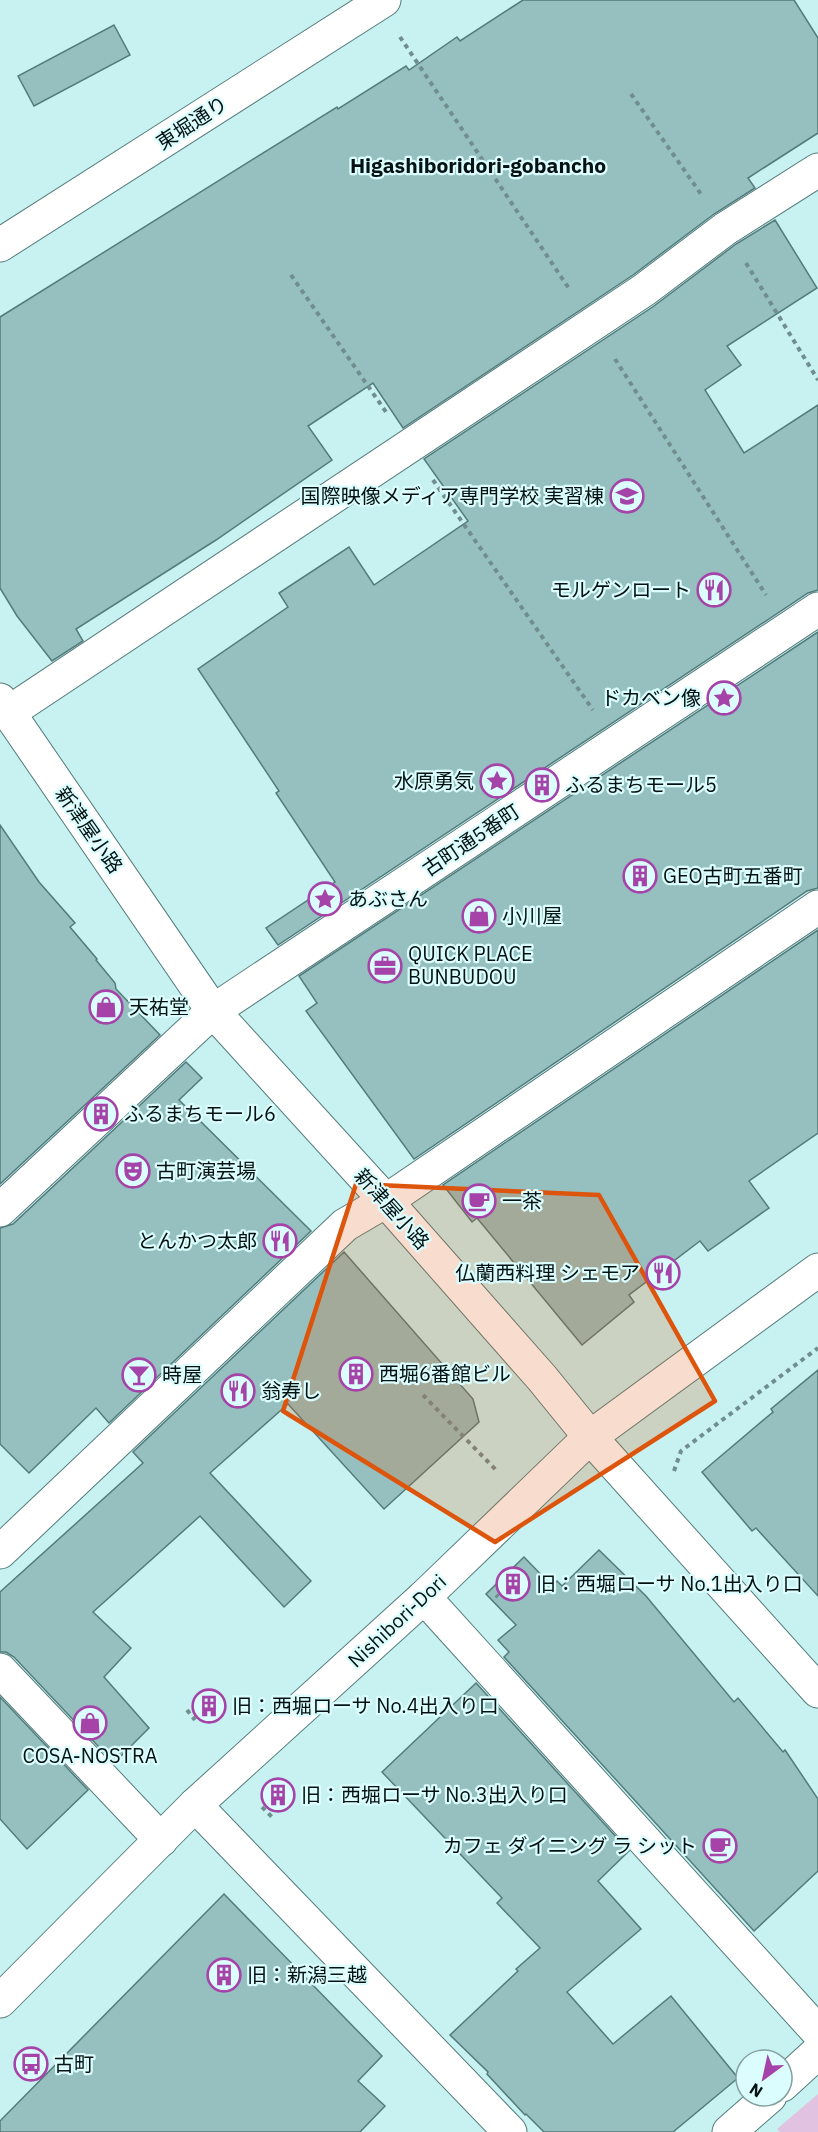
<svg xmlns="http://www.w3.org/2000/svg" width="818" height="2132" font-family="'IBM Plex Sans','Noto Sans JP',sans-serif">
<rect width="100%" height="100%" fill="#c7f2f1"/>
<polygon fill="#e1c3e1" points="818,2094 818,2132 780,2132 777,2129"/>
<g fill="#96c0bf" stroke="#547b7b" stroke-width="1.5">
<polygon points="523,0 794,0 818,38 818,133 748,178 755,188 714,214 633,275 403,428 373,383 308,426 332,460 216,540 76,629 83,641 52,661 17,616 0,588 0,317 337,107 338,109 406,66 409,70 457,37 460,41"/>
<polygon points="114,25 130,55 34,106 18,76"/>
<polygon points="775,220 817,288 727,346 741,365 705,390 744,453 818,405 818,590 808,593 278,945 266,928 335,882 276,793 279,791 198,669 288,607 279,593 349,547 374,585 468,521 424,459 654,306 736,244"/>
<polygon points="818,632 818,888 807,891 414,1159 306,1011 317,1003 299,976"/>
<polygon points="0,825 39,882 75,923 70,927 97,959 96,960 115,983 116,989 160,1035 0,1184"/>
<polygon points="818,930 818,1133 749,1181 769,1208 708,1251 700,1241 629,1295 634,1302 582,1345 477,1218 472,1222 443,1185"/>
<polygon points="186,1062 202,1078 179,1100 311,1231 109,1423 96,1408 29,1473 0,1444 0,1228 13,1224"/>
<polygon points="344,1252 473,1399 479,1422 384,1509 288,1404 210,1473 311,1581 284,1607 200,1516 93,1612 131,1648 104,1677 149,1728 114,1763 14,1657 6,1652 0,1652 0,1592 143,1463 133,1452"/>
<polygon points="818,1370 818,1596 756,1528 752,1531 702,1472 773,1412 771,1409"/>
<polygon points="599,1550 646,1596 734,1702 738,1698 783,1752 785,1750 818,1799 818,1871 754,1931 504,1657 509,1652 498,1640 516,1625 486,1594 524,1557 552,1586 557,1581 562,1586"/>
<polygon points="476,1683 629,1851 598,1881 641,1929 567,1992 613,2044 671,1996 738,2078 673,2132 544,2132 526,2114 525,2115 487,2074 488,2072 450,2035 518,1971 516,1969 540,1948 497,1903 502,1898 382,1772"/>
<polygon points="0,1697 88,1790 27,1849 0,1819"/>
<polygon points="224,1894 382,2056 358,2081 385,2106 360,2132 0,2132 0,2121"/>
</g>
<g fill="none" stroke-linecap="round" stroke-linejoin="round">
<g stroke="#557c7c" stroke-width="35">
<g id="minor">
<polyline points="0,245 384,0"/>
<polyline points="0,700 213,1011 386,1201 542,1378 590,1437 818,1691"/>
<polyline points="8,713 644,290 725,229 818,170"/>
<polyline points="0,1210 213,1011 818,609"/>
<polyline points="0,1552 345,1225 386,1201 818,907"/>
<polyline points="424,1597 818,2032"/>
<polyline points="0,1670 161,1840"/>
<polyline points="195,1805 510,2132"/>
<polyline points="0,2001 195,1805 424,1597 590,1437 818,1270"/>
<polyline points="782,2085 818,2052"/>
<polyline points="729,2132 770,2096"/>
</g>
</g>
<g stroke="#708e8e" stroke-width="4" stroke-dasharray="4.5 4.5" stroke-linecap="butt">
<polyline points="400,37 570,290"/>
<polyline points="631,94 703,197"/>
<polyline points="746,263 818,380"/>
<polyline points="291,275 386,412"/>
<polyline points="615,359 766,595"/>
<polyline points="433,480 593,710"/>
<polyline points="423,1395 497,1471"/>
<polyline points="674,1471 681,1451 818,1348"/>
<polyline points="496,1595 498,1597"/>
<polyline points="187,1710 195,1720"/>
<polyline points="262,1807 272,1817"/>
</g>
<use href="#minor" stroke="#fff" stroke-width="33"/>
</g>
<path fill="#dd550c" fill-opacity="0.2" stroke="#dd550c" stroke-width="4.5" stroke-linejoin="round" d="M 356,1184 L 599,1195 L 715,1401 L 495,1542 L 283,1411 Z"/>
<defs>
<g id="university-ring" transform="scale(1.725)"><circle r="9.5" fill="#dbfdfd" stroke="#a543a9" stroke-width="1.5"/><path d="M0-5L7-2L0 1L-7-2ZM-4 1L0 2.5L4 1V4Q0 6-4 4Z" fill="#a543a9"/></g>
<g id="restaurant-ring" transform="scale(1.725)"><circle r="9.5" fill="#dbfdfd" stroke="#a543a9" stroke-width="1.5"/><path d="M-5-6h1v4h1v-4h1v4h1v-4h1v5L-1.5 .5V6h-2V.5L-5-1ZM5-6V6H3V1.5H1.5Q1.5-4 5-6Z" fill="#a543a9"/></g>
<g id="sight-ring" transform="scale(1.725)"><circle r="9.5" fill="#dbfdfd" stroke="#a543a9" stroke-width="1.5"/><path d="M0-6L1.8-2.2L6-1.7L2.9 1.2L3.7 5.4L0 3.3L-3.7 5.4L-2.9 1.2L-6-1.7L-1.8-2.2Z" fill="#a543a9"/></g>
<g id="building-ring" transform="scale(1.725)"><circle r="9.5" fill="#dbfdfd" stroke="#a543a9" stroke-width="1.5"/><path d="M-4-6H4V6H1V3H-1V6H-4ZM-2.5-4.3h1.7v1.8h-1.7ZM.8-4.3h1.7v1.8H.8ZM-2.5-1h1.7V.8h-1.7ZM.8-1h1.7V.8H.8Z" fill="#a543a9"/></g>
<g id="shop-ring" transform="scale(1.725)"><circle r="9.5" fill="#dbfdfd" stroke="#a543a9" stroke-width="1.5"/><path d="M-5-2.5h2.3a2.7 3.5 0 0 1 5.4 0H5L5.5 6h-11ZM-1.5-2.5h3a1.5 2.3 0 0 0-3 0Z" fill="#a543a9"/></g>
<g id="office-ring" transform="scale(1.725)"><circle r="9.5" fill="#dbfdfd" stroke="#a543a9" stroke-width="1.5"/><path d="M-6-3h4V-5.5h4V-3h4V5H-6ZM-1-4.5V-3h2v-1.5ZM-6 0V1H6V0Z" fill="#a543a9"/></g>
<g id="theatre-ring" transform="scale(1.725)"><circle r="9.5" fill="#dbfdfd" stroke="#a543a9" stroke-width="1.5"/><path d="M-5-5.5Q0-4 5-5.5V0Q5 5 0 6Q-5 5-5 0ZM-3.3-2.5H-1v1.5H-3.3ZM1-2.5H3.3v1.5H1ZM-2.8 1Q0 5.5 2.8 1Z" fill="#a543a9"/></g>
<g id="cafe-ring" transform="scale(1.725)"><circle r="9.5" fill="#dbfdfd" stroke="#a543a9" stroke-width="1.5"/><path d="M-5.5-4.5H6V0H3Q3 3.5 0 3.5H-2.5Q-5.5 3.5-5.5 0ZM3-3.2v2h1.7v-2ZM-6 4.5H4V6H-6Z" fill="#a543a9"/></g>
<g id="bar-ring" transform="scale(1.725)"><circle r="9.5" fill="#dbfdfd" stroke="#a543a9" stroke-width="1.5"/><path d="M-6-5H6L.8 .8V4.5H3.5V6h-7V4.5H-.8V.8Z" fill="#a543a9"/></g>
<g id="bus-ring" transform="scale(1.725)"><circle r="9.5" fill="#dbfdfd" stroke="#a543a9" stroke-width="1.5"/><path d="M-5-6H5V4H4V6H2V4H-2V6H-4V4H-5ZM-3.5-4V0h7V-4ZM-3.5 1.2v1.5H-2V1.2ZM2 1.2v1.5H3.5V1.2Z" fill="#a543a9"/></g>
</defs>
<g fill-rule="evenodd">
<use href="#university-ring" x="627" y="496"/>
<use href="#restaurant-ring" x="714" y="590"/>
<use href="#sight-ring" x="724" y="698"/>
<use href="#sight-ring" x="497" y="781"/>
<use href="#building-ring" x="542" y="785"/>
<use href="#building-ring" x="640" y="876"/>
<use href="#sight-ring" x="325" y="899"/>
<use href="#shop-ring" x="479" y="916"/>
<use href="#office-ring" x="385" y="966"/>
<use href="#shop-ring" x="106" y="1007"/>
<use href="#building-ring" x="101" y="1114"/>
<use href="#theatre-ring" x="133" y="1171"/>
<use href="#cafe-ring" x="479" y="1201"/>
<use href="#restaurant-ring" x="280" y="1241"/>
<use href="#restaurant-ring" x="663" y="1273"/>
<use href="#building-ring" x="356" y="1374"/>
<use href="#bar-ring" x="139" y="1375"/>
<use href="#restaurant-ring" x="238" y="1391"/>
<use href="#building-ring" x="513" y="1584"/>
<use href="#building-ring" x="209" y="1706"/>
<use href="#shop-ring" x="90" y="1723"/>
<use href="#building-ring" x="278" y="1795"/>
<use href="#cafe-ring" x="720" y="1846"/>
<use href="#building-ring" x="224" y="1975"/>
<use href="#bus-ring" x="31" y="2064"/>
</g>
<g text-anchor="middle" stroke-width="4.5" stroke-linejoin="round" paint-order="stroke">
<g font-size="20" fill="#031112" stroke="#dbfdfd">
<text transform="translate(192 123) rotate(-33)" y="7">東堀通り</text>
<text transform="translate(89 830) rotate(55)" y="7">新津屋小路</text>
<text transform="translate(471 840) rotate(-34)" y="7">古町通5番町</text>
<text transform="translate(392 1209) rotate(48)" y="7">新津屋小路</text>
<text transform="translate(397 1621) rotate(-43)" y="7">Nishibori-Dori</text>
</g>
<g font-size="20" fill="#031112" stroke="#dbfdfd" text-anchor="start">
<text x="604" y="503" text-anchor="end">国際映像メディア専門学校 実習棟</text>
<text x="691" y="597" text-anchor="end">モルゲンロート</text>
<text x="701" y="705" text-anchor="end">ドカベン像</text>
<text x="474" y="788" text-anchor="end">水原勇気</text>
<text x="565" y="792">ふるまちモール5</text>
<text x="663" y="883">GEO古町五番町</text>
<text x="348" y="906">あぶさん</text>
<text x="502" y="923">小川屋</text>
<text x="408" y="961">QUICK PLACE<tspan x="408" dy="23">BUNBUDOU</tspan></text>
<text x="129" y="1014">天祐堂</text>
<text x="124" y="1121">ふるまちモール6</text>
<text x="156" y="1178">古町演芸場</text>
<text x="502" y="1208">一茶</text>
<text x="257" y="1248" text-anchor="end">とんかつ太郎</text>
<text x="640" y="1280" text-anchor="end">仏蘭西料理 シェモア</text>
<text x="379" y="1381">西堀6番館ビル</text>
<text x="162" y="1382">時屋</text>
<text x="261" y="1398">翁寿し</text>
<text x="536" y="1591">旧：西堀ローサ No.1出入り口</text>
<text x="232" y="1713">旧：西堀ローサ No.4出入り口</text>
<text x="90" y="1763" text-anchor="middle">COSA-NOSTRA</text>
<text x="301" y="1802">旧：西堀ローサ No.3出入り口</text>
<text x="697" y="1853" text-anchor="end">カフェ ダイニング ラ シット</text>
<text x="247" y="1982">旧：新潟三越</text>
<text x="54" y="2071">古町</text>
</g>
<g font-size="21" font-weight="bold" fill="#031112" stroke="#dbfdfd">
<text x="478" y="173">Higashiboridori-gobancho</text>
</g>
</g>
<g transform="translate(764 2078) rotate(213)"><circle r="28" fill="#dbfdfd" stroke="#859f9f" stroke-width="1.5"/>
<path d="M0-4.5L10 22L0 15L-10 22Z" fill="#a543a9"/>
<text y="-9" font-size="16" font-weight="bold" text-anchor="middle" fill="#031112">N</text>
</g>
</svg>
